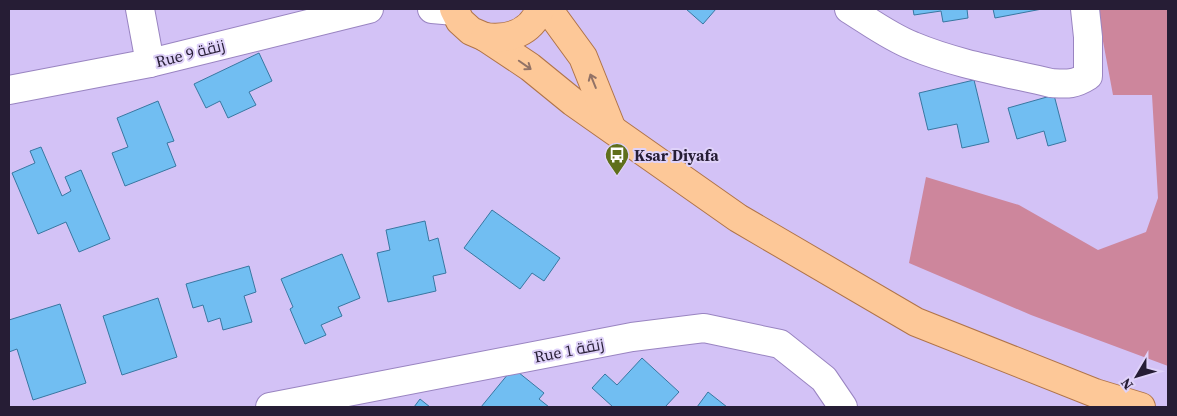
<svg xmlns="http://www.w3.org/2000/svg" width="1177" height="416" font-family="'Source Serif 4',Cairo,serif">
<rect width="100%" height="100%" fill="#d3c2f6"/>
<polygon fill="#cd869c" points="1097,9 1168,9 1168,366 1031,315 909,263 926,177 1019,205 1098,250 1146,232 1158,198 1152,95 1113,95"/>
<g fill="#71bef2" stroke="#3877a1">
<polygon points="686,9 716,9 703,24"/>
<polygon points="913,9 967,9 968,18 943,22 941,11 914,15"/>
<polygon points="993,9 1042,9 995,18"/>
<polygon points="259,53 272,81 249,92 256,105 228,118 220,101 206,108 194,84"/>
<polygon points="974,80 989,142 962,148 957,124 928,130 919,93"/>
<polygon points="1054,95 1066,141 1048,146 1044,131 1017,139 1008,108"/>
<polygon points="158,101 174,141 167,143 176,166 125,186 112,153 128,147 117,118"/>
<polygon points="41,147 62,196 71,191 65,177 81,170 110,239 79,252 66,222 38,234 12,173 35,163 30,151"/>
<polygon points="492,210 560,258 544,281 532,273 520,289 464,248"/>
<polygon points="425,221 429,241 438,238 446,273 433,276 436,291 388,302 377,253 390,250 386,230"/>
<polygon points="342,254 360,298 338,307 342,316 321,325 326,335 305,344 290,309 293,307 281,279"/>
<polygon points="249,266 256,292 244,296 252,322 223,330 220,318 208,322 203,305 193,308 186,284"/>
<polygon points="158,298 177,357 122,375 103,316"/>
<polygon points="60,304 86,383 33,400 17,349 9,352 9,320"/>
<polygon points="642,358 679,392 665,407 613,407 592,388 605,374 617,385"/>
<polygon points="513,368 544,393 539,399 549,407 481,407"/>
<polygon points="708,392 727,407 697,407"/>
<polygon points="420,399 430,407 414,407"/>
</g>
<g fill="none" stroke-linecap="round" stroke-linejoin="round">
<g stroke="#9984c1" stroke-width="30">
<g id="minor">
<polyline points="140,9 150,63"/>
<polyline points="432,9 455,11"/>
<path d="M 849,9 C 870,22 890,37 913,46 C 956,64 1004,72 1051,83 C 1067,84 1074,85 1088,76 L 1088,37 L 1085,9"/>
<polyline points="9,90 150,63 369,9"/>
<polyline points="270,407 632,337 704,328 780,344 824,379 843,407"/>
</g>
</g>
<g stroke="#b07449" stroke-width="30">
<g id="major">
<polyline points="454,9 460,21 471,31 485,37 530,67 573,102 738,218 916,322 1095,393 1141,407"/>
<polyline points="548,9 583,57 611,127"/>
<path d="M 485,37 C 508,40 531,33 540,9"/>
</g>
</g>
<use href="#minor" stroke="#fff" stroke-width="28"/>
<use href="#major" stroke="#fdc898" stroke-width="28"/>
</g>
<defs><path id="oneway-shaft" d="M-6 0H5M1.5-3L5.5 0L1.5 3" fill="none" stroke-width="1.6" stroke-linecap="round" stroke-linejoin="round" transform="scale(1.25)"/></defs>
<g stroke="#927266">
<use href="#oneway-shaft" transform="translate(525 65) rotate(35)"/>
<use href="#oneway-shaft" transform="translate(593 81) rotate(-112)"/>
</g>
<defs>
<g id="bus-pin" transform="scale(1.25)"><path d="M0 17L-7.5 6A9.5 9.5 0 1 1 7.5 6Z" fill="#5f6f1b" stroke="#dfd2f9"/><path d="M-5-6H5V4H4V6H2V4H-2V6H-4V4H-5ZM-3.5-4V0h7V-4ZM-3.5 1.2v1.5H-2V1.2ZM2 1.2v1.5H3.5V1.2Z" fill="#fff"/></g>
</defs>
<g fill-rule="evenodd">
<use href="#bus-pin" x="617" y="155"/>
</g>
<g text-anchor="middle" stroke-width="4" stroke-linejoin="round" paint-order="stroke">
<g font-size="16" fill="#261d35" stroke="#dfd2f9">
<text transform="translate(190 53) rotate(-14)" y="6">Rue 9 زنقة</text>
<text transform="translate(569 350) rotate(-11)" y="6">Rue 1 زنقة</text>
</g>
<g font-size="16" font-weight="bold" fill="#261d35" stroke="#dfd2f9" text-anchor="start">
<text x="634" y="161">Ksar Diyafa</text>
</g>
</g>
<rect width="1177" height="416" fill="none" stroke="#261d35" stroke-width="20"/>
<g transform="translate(1137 376) rotate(232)" stroke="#dfd2f9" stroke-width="4" paint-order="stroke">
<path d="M0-4L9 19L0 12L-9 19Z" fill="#261d35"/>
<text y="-8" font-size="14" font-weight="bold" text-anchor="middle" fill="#261d35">N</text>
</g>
</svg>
